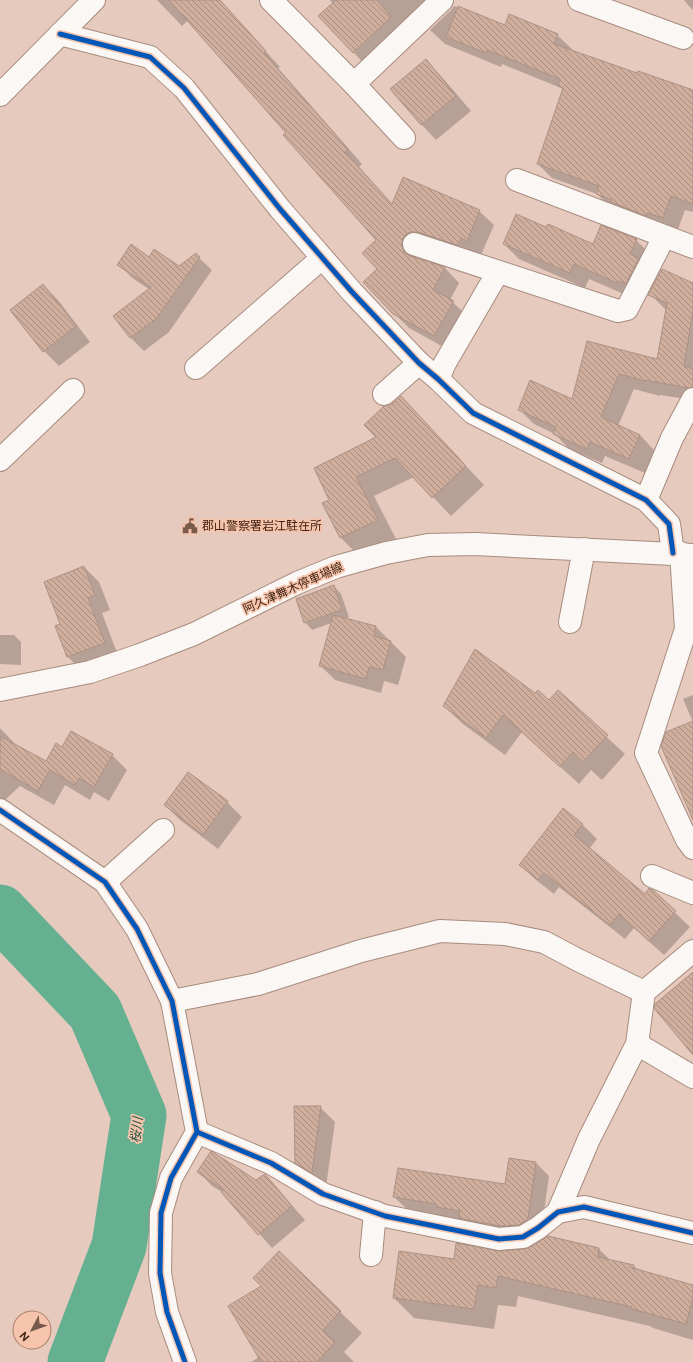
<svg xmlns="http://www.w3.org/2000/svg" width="693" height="1362" font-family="'DM Sans','Noto Sans JP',sans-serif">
<defs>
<pattern id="building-back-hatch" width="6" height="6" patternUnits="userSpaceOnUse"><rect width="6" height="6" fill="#cfae9e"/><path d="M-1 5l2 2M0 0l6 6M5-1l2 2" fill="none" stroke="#a98d7f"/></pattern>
</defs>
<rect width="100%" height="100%" fill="#e5cabd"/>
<g fill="#0003">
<polygon points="157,0 209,0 182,26"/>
<polygon points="330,0 443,0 368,68 320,16 333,4"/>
<polygon points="684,0 693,0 693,10 688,5"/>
<polygon points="454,6 513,30 557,35 572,49 571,51 638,75 693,91 693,212 685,210 677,232 612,209 597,194 552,178 538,164 563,90 561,88 502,64 501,67 445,44 430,30 451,10"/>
<polygon points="229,11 280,67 278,68 362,164 359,167 393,205 479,211 494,225 481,255 476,252 472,259 417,255 416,259 445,268 459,283 450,300 468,316 449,350 409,328 394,313 379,269 377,240 287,133"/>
<polygon points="426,61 441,76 471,111 436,140 422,125 392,89"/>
<polygon points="547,229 593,245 636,240 651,255 633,298 589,279 585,288 519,259 504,244"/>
<polygon points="196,255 212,270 169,332 144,351 131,338 115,316 150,290 131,277 119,264 149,258 179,267"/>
<polygon points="693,284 693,400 660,395 660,396 634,389 618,426 640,435 654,450 645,473 605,456 602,463 569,449 555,434 534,424 519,409 573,400 588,343 658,361 666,310 650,294"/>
<polygon points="43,285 58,300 90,342 59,366 44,351 11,310"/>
<polygon points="401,397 484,485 451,516 414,477 374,496 396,539 359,556 341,538 324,503 330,500 377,438 392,404"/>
<polygon points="84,567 99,582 110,610 102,613 119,658 83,672 68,657 61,625"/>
<polygon points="334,586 341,594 349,617 344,619 376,627 406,657 398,685 384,681 381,693 335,680 320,665 331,623 312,630 305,622"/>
<polygon points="0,635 14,635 21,642 21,665 0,664"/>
<polygon points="558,692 625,754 602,780 591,770 579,784 522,732 505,755 463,724 444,706 549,701"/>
<polygon points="693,695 693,817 693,722 683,699"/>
<polygon points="0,728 19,748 46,762 63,748 112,755 127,770 109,801 94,792 90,800 65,785 54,805 20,786 3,802 0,799"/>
<polygon points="227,802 242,817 218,849 180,820 165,805"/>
<polygon points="582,824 597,839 589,849 645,895 652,891 690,927 664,955 634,928 625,939 559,887 554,894 535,879 520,864"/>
<polygon points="320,1107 335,1122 326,1187 311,1178 296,1162"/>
<polygon points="510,1159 536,1163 549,1176 541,1233 533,1238 450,1220 446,1217 408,1210 394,1197 506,1185"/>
<polygon points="199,1172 256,1181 265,1175 305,1220 272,1248 222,1192 212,1186"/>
<polygon points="548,1237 599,1249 611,1261 634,1266 638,1270 693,1286 693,1340 653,1328 650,1326 518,1296 516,1307 498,1305 494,1329 414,1318 394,1298 454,1260 530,1249"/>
<polygon points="279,1253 362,1333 344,1352 354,1362 251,1362 259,1357"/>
</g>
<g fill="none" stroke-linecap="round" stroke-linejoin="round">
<polyline stroke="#65b091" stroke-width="55" points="0,912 95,1012 139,1115 119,1246 75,1362"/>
</g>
<g fill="url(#building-back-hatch)" stroke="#ac9285">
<polygon points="169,0 220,0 266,51 264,53 348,149 345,152 392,204 403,177 480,210 467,241 461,238 457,245 418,232 411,232 406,234 402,240 402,247 404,252 410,256 445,267 433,290 454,301 434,336 393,314 363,282 377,269 362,253 376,240 283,135 286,133"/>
<polygon points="336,0 377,0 391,17 353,53 318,16"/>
<polygon points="458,6 505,25 509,14 558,34 554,44 637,73 638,71 693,90 693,204 671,196 663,218 648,213 646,216 611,202 612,200 596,194 599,186 537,164 563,88 558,86 560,79 487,50 486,53 446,37"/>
<polygon points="426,59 456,96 421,125 390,89"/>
<polygon points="516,214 546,227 548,224 593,244 601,225 637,239 630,254 639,258 626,284 619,281 617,283 574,264 570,273 503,244"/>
<polygon points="131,244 149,257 154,249 179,266 196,253 200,257 156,319 130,338 113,316 151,287 117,265"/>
<polygon points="662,269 693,283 693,311 684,366 693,369 693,387 689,388 645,380 645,381 619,374 601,417 640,435 629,459 590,442 587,449 553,434 556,427 518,410 530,380 572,399 587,341 657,359 667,303 648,295"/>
<polygon points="43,284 76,326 43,352 10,310"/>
<polygon points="401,396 466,466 432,498 395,458 356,477 378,520 340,538 322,503 329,500 314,468 376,437 364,425 384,406 392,404"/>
<polygon points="84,566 95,595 88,598 105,643 67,657 55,626 60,624 44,582"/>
<polygon points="334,585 342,610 304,623 296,599"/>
<polygon points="333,615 376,626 374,636 391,641 383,670 369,667 366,679 319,666"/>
<polygon points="475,649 535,693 538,690 549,700 558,690 608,735 583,762 573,752 560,767 503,715 486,738 443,706"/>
<polygon points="693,721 693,820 661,746 666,732"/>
<polygon points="71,731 113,754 94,787 79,778 75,785 50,770 38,791 0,769 0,736 46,761 56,743 62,747"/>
<polygon points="188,772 228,801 203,835 164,805"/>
<polygon points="563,808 583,824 574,835 645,894 649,888 653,890 676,911 649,941 619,914 610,925 544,873 538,880 519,865"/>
<polygon points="693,972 693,1055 654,1008 655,1004"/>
<polygon points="294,1106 321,1106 312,1173 295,1163"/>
<polygon points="211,1151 256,1180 265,1174 292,1206 258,1235 221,1192 224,1190 197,1172"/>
<polygon points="509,1158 536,1162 528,1219 519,1225 500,1226 459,1218 460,1211 436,1207 436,1204 393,1197 398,1168 505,1184"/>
<polygon points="548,1236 599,1248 598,1257 634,1265 633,1268 693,1285 693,1297 686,1324 632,1309 632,1307 498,1276 496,1288 478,1285 474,1309 393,1298 399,1251 454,1259 456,1243 500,1251 524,1249 529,1248"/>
<polygon points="279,1251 341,1311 323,1330 335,1342 317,1362 261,1362 228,1306 261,1286 253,1278"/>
</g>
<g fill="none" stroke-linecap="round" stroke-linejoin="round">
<g stroke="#a78c7f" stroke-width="24">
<g id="minor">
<polyline points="271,0 354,84 404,138"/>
<polyline points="579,0 683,38"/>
<polyline points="60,34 150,57 184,88 280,209 352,292 419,363 438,379 473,413 646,500 669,524 673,553"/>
<polyline points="354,84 442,0"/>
<polyline points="0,95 94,0"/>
<polyline points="517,180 693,247"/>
<polyline points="414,244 618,311 627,309 664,237"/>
<polyline points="196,368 322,258"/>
<polyline points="438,379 445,363 498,272"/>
<polyline points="384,394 419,363"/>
<polyline points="0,460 73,390"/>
<polyline points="646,500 672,438 693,399"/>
<polyline points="681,553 686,629 646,753 687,840 693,848"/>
<polyline points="570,622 584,549"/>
<polyline points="0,810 105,882 137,929 172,1001 197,1132 171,1178 161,1213 160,1273 167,1312 185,1362"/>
<polyline points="652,876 693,893"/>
<polyline points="105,882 163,830"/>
<polyline points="172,1001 258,984 361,951 440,931 505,934 544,942 578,960 644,992"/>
<polyline points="637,1044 693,1077"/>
<polyline points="197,1132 271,1163 323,1194 385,1216 499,1239 523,1237 538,1228 558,1212 584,1207 693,1233"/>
<polyline points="558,1212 589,1139 637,1044 644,992 693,951"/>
<polyline points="371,1255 375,1212"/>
</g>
</g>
<g stroke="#a78c7f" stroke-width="24">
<polyline id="secondary" points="0,690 90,672 140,655 194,634 297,583 336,567 386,553 428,545 475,544 693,555"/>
</g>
<use href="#minor" stroke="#fbf7f5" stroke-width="22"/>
<use href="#secondary" stroke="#fbf7f5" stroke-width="22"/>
<g stroke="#f6c4ac" stroke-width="8">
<g id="cycleway">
<polyline points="60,34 150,57 184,88 280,209 352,292 419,363 438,379 473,413 646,500 669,524 673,553"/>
<polyline points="0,810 105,882 137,929 172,1001 197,1132 171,1178 161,1213 160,1273 167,1312 185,1362"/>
<polyline points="197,1132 271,1163 323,1194 385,1216 499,1239 523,1237 538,1228 558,1212 584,1207 693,1233"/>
</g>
</g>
<use href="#cycleway" stroke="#0057b8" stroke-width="5"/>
</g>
<defs>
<g id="civic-bare" transform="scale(1.2)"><path d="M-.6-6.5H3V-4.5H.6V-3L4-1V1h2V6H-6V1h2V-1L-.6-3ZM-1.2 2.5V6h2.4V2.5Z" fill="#785b4c" stroke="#f6c4ac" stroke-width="2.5" paint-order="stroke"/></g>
</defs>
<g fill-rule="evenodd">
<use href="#civic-bare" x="190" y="526"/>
</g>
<g text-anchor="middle" stroke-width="3.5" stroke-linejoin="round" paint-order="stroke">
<g font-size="12" fill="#3e1f0f" stroke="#f6c4ac" text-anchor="start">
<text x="202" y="530">郡山警察署岩江駐在所</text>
</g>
<g font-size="12" fill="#3e1f0f" stroke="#f6c4ac">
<text transform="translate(293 588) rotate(-24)" y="4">阿久津舞木停車場線</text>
</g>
<g font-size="13" font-style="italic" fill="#17543f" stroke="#f6c4ac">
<text transform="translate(136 1130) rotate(-84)" y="5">桜川</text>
</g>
</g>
<g transform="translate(32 1330) rotate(229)"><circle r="19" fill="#f6c4ac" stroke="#ac826d"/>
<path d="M0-3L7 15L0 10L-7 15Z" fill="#785b4c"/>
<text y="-6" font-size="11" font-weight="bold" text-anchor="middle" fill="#3e1f0f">N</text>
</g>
</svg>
